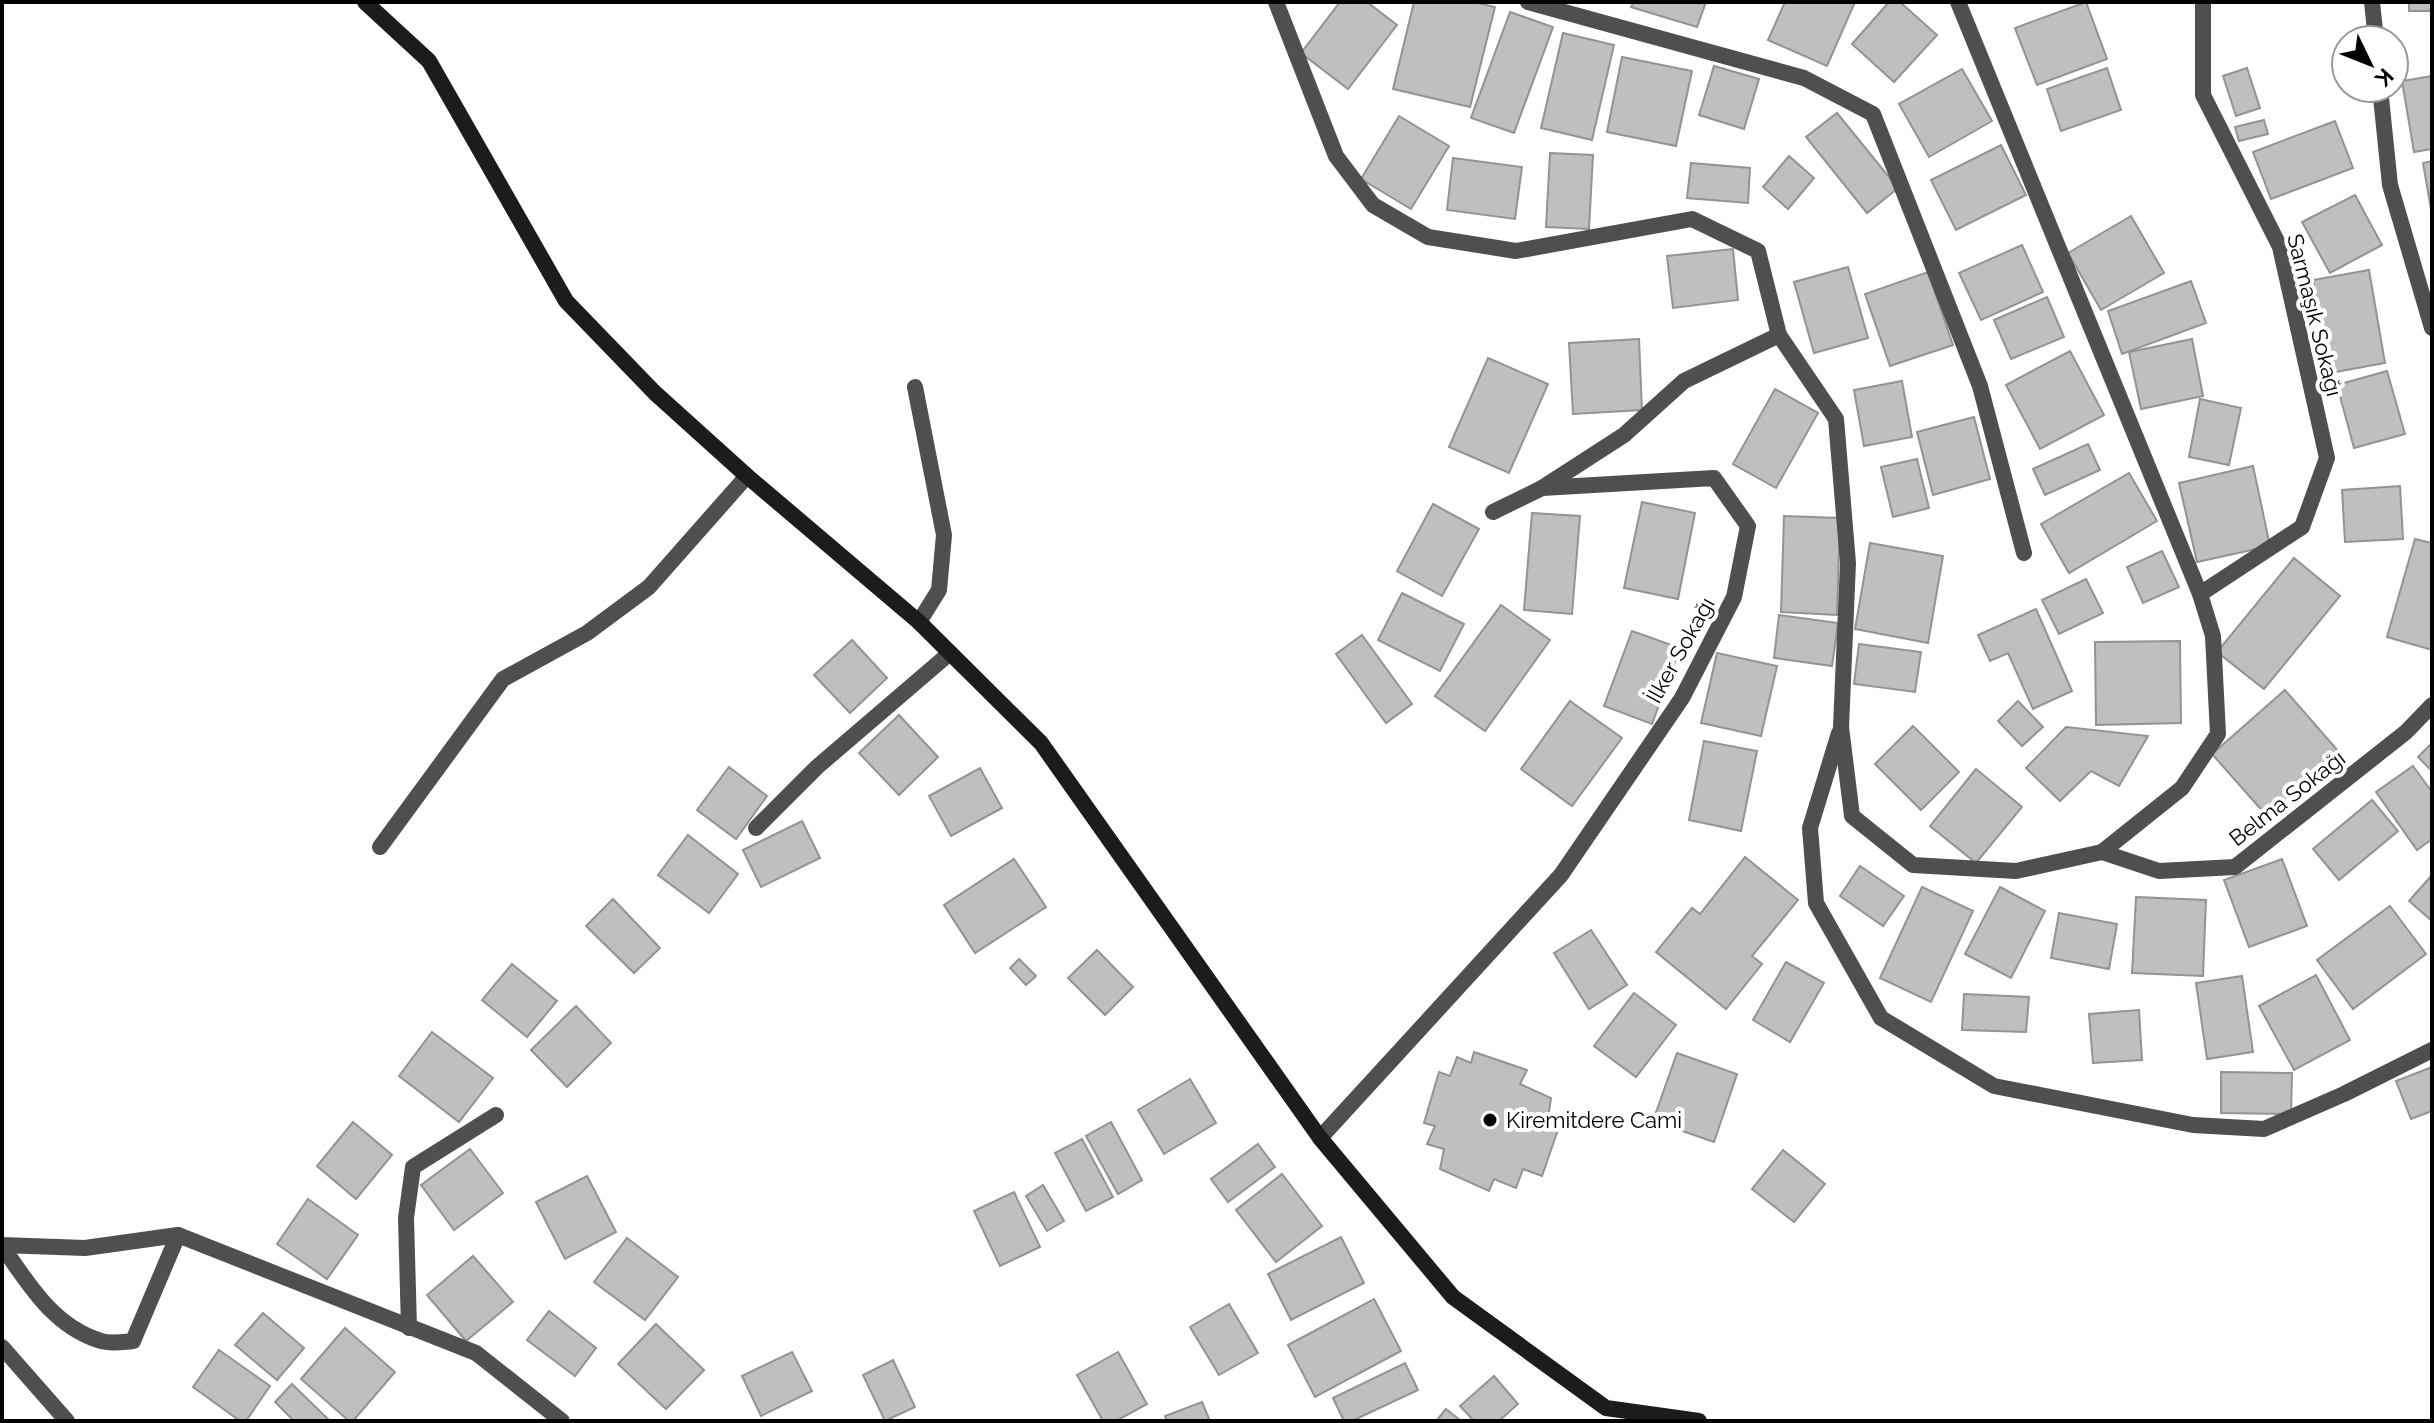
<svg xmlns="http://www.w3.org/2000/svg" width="2434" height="1423" font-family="Raleway,sans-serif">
<rect width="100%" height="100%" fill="#fff"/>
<g fill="#bfbfbf" stroke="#939393" stroke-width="2">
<polygon points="1340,2 1367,2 1397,25 1348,89 1301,53"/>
<polygon points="1414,2 1473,2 1495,7 1470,107 1393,89"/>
<polygon points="1633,2 1706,2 1697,27 1631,7"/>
<polygon points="1785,2 1855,2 1827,66 1768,40"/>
<polygon points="1889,2 1900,2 1937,35 1894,82 1852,44"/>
<polygon points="2086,2 2107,59 2037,85 2015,28"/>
<rect x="2409" y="2" width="23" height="9"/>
<polygon points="1510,12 1553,27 1514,133 1471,118"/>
<polygon points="1563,33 1614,45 1592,140 1541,128"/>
<polygon points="1622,57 1692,71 1676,146 1607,132"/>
<polygon points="1714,66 1759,79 1744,129 1699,115"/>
<polygon points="2107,68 2121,110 2061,131 2047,89"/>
<polygon points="2247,68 2260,108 2236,116 2223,76"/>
<polygon points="1962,69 1992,121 1929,157 1899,104"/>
<polygon points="2432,76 2432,149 2414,152 2402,81"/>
<polygon points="1837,113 1898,188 1867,213 1806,137"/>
<polygon points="1399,116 1449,146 1411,209 1361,179"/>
<polygon points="2264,120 2268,134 2239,141 2235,127"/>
<polygon points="2335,121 2353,168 2271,199 2253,152"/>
<polygon points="2001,145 2026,195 1956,230 1931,180"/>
<polygon points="1550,153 1593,155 1589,229 1546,227"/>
<polygon points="1789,156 1814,178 1788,209 1763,187"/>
<polygon points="1453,158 1522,167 1515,219 1447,210"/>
<polygon points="2432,161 2432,215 2423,163"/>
<polygon points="1691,163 1750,168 1748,203 1687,198"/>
<polygon points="2355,195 2382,245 2330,273 2302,222"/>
<polygon points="2131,216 2164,273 2101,310 2068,253"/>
<polygon points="2022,245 2043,292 1981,320 1959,273"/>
<polygon points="1733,249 1738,300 1673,308 1667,256"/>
<polygon points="1848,267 1868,338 1814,353 1794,282"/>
<polygon points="2369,270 2385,363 2330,373 2313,280"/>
<polygon points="1928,272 1953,345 1890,366 1865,294"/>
<polygon points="2191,281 2206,323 2122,354 2108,311"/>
<polygon points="2047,297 2064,337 2011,359 1994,320"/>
<polygon points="1639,339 1642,410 1573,414 1569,343"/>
<polygon points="2192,339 2203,396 2141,409 2129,352"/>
<polygon points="2070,351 2104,415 2040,449 2006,385"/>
<polygon points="1488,358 1548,384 1509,473 1449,447"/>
<polygon points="2387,371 2405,434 2354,448 2337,385"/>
<polygon points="1902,381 1912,437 1864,446 1854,390"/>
<polygon points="1775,389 1818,413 1776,488 1733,464"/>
<polygon points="2200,399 2241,408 2229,465 2189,457"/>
<polygon points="1974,417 1990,479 1933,495 1917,432"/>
<polygon points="2088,444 2100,470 2045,495 2033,469"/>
<polygon points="1917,459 1929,508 1893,517 1881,467"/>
<polygon points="2253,466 2270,546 2197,562 2179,483"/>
<polygon points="2129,473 2157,521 2069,573 2041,524"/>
<polygon points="2400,486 2403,539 2345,542 2342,490"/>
<polygon points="1642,502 1695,513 1678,599 1624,588"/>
<polygon points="1433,504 1479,529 1442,596 1397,571"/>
<polygon points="1532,513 1580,516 1572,614 1524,610"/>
<polygon points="1784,516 1840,518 1837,615 1781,612"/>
<polygon points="2415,539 2432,543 2432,650 2387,637"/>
<polygon points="1870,543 1943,556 1928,643 1855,629"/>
<polygon points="2162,551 2179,587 2143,603 2127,567"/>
<polygon points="2294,558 2340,596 2264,689 2217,652"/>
<polygon points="2086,579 2103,613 2059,634 2042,600"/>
<polygon points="1402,593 1464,624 1440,671 1378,640"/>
<polygon points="1501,605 1550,640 1485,731 1435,696"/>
<polygon points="2036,609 2072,691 2033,709 2008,653 1990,661 1978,635"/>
<polygon points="1779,615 1838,623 1832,666 1774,658"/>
<polygon points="1632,631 1680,648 1652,724 1604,706"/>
<polygon points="1362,635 1412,704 1386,723 1336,654"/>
<polygon points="852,640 887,678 850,713 814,675"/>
<polygon points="2180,641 2181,723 2096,725 2095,642"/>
<polygon points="1859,644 1921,652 1915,692 1854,684"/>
<polygon points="1717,653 1777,666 1761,736 1701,723"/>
<polygon points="2285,690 2339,752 2266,815 2212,754"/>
<polygon points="1570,701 1622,738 1572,806 1521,769"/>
<polygon points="2018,701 2043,727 2022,746 1998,721"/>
<polygon points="899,715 938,757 899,795 859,753"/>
<polygon points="1913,726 1959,772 1921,810 1875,764"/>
<polygon points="2066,727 2148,736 2119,786 2091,771 2060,801 2026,768"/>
<polygon points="1704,741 1757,751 1741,831 1689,820"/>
<polygon points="2432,743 2432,771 2418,757"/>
<polygon points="2413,766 2432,792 2432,839 2417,850 2376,792"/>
<polygon points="729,767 767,796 736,839 697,810"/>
<polygon points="980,768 1002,808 951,836 929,796"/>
<polygon points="1976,769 2022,807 1976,863 1930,826"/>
<polygon points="2372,800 2398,831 2339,880 2313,849"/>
<polygon points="802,821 820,858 761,887 743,850"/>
<polygon points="688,835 738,874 709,913 658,875"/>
<polygon points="1745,857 1798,900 1752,956 1762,964 1726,1009 1656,952 1692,908 1700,914"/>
<polygon points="1014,859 1046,907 975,953 944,905"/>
<polygon points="2282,859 2307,926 2249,947 2224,880"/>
<polygon points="1860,866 1904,896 1883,926 1840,896"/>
<polygon points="2432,875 2432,921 2409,901"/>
<polygon points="1922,887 1973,911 1931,1002 1880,978"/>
<polygon points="2000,887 2045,911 2011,978 1965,954"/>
<polygon points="2136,897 2206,900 2203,976 2132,973"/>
<polygon points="613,899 660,948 634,973 586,926"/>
<polygon points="2390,906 2426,954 2353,1009 2317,960"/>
<polygon points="2059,913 2117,924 2109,969 2051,958"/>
<polygon points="1591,930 1627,985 1589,1009 1554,953"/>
<polygon points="1097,950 1133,987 1105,1015 1068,978"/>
<polygon points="1019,959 1036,976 1026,985 1010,968"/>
<polygon points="1786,962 1824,983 1790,1042 1753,1020"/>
<polygon points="512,964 557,1001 527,1037 482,1000"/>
<polygon points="2316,975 2350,1040 2294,1070 2259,1006"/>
<polygon points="2242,976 2253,1052 2207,1059 2196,983"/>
<polygon points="1634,993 1676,1025 1636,1077 1594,1046"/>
<polygon points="1964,994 2029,997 2026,1032 1962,1030"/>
<polygon points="576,1006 611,1043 567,1087 531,1050"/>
<polygon points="2139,1010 2142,1060 2093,1063 2089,1014"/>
<polygon points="432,1032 493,1078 459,1122 399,1076"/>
<polygon points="1474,1052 1527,1070 1520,1084 1551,1098 1548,1118 1560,1124 1542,1176 1523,1169 1516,1188 1494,1179 1489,1191 1440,1169 1444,1149 1427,1144 1435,1126 1424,1123 1439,1072 1450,1076 1457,1057 1471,1063"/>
<polygon points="1677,1053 1737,1074 1714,1142 1653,1121"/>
<polygon points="2432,1067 2432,1111 2411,1119 2396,1081"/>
<polygon points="2221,1072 2292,1073 2291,1114 2221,1113"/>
<polygon points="1190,1079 1216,1123 1164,1154 1138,1110"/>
<polygon points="353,1122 392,1155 356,1199 317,1166"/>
<polygon points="1111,1122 1142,1180 1118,1194 1086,1136"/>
<polygon points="1082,1139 1113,1197 1086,1211 1055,1153"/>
<polygon points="1258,1144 1275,1167 1228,1202 1211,1179"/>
<polygon points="470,1149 503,1193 454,1230 421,1185"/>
<polygon points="1783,1150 1825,1184 1794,1222 1752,1189"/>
<polygon points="1282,1174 1322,1226 1276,1262 1236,1210"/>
<polygon points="587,1176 616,1232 565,1259 536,1202"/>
<polygon points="1043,1185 1064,1221 1047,1231 1026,1196"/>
<polygon points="1014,1192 1040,1247 1000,1266 974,1211"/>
<polygon points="308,1199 358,1235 327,1279 277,1244"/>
<polygon points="1341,1237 1364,1283 1291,1320 1268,1274"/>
<polygon points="627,1238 678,1277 645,1320 594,1282"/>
<polygon points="473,1256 513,1302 466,1341 427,1295"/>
<polygon points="1374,1299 1401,1351 1315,1397 1288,1345"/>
<polygon points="1229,1304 1258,1353 1219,1375 1190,1327"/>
<polygon points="549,1311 596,1348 575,1376 527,1340"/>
<polygon points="263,1313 304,1348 277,1380 235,1345"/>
<polygon points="656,1324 704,1370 666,1409 618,1364"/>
<polygon points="345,1328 395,1372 353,1421 349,1421 301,1379"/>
<polygon points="219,1350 270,1386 246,1421 240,1421 193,1387"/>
<polygon points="792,1352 812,1391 761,1416 742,1376"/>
<polygon points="1118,1352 1147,1404 1116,1421 1103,1421 1077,1375"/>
<polygon points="893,1360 915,1407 885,1421 863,1375"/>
<polygon points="1405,1363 1418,1390 1352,1421 1344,1421 1333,1398"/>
<polygon points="1494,1376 1518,1404 1499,1421 1474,1421 1460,1406"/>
<polygon points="292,1384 330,1421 294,1421 275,1402"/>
<polygon points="1202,1402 1210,1421 1167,1421 1165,1416"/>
<polygon points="1446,1409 1461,1421 1436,1421"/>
</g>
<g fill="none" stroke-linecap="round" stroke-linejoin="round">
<g stroke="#4f4f4f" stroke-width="16">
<polyline points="1276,2 1336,156 1373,205 1428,237 1516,251 1692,219 1758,251 1779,335 1836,419 1848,563 1841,727 1852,816 1913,865 2016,871 2102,852 2182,788 2218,734 2213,636 2200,594 1958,2"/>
<polyline points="1528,2 1804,78 1873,114 1980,386 2024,553"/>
<polyline points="2372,2 2376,40"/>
<polyline points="2380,88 2390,185 2432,328"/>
<polyline points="915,387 944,535 939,590 919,622"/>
<polyline points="1493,512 1542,488"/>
<polyline points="2200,594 2302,527 2327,458 2280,247 2203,95 2203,2"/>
<polyline points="1839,733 1810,828 1816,903 1881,1018 1994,1086 2193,1125 2264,1129 2344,1094 2432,1050"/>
<polyline points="756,828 817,767 950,653"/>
<polyline points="380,847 503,679 587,633 649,587 747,476"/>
<polyline points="2102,852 2159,871 2235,867 2406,732 2432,705"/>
<polyline points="1320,1138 1561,875 1682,698 1734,597 1748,526 1714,478 1542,488 1624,435 1684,381 1779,335"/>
<polyline points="2,1245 85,1248 178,1235 476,1353 562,1421"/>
<path d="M 2,1246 C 29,1285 54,1327 101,1341 C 110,1344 123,1342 133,1341 L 178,1235"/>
<polyline points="409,1328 406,1218 413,1167 496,1115"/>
<polyline points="2,1347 67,1421"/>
</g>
<polyline stroke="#1c1c1c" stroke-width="16" points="365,2 429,61 566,301 655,393 747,476 919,622 1041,743 1320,1138 1453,1297 1606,1408 1699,1421"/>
</g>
<circle fill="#000" stroke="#fff" stroke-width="3" cx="1490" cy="1120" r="8"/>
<g text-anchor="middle" stroke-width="8" stroke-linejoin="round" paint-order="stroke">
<g font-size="22" fill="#000" stroke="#fff">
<text transform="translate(2315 315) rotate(76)" y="8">Sarmaşık Sokağı</text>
<text transform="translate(1680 650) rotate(-61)" y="8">İlker Sokağı</text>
<text transform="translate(2287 798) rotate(-38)" y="8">Belma Sokağı</text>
</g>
<g font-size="22" fill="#000" stroke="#fff" text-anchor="start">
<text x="1506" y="1128">Kiremitdere Cami</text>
</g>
</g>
<rect width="2434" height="1423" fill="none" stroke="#000000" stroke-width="8"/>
<g transform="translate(2370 64) rotate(133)"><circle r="38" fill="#ffffff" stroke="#999999" stroke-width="2"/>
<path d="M0-6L14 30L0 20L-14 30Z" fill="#000000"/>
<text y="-12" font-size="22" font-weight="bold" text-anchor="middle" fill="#000000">K</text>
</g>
</svg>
